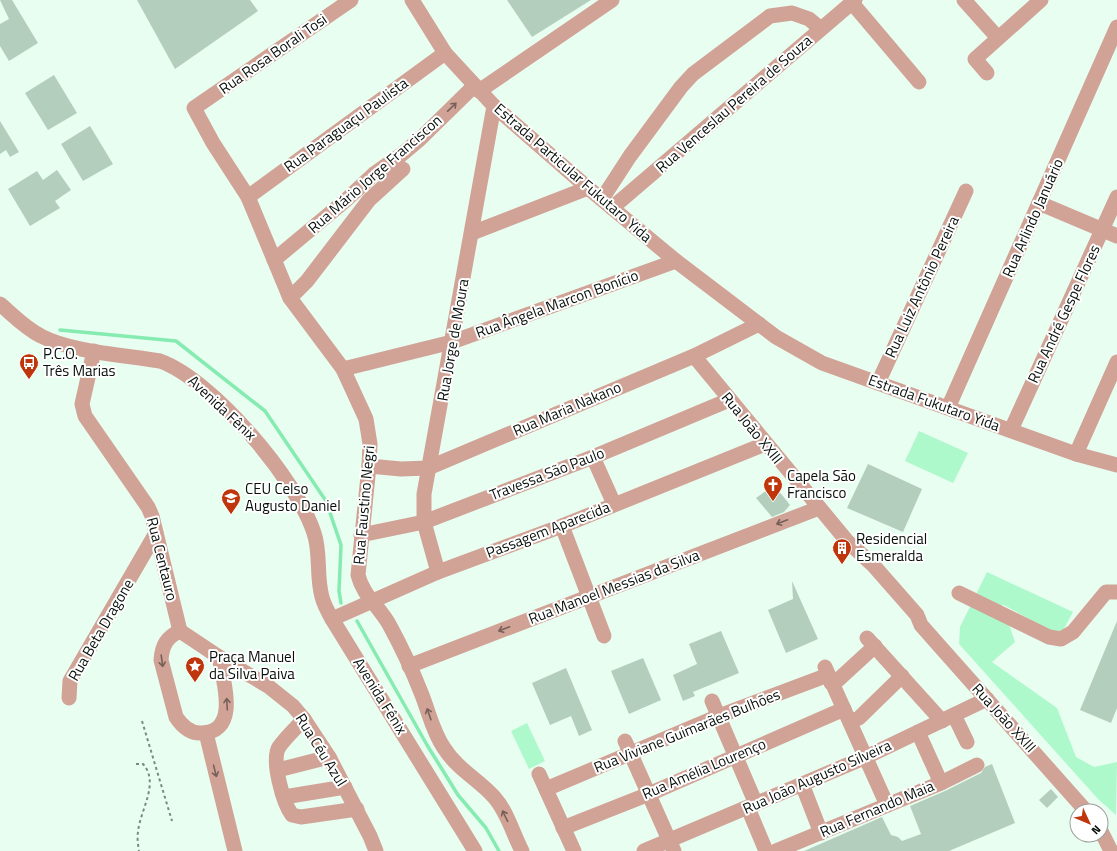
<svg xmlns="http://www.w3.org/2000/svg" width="1117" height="851" font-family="'Titillium Web',sans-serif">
<rect width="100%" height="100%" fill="#e8fef0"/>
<g fill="#aef9cc">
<polygon points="919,431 968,453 953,483 905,461"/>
<polygon points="987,572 1073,612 1060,636 1002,604 1015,642 992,662 1057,708 1076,757 1094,767 1117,762 1116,815 1098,799 959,644 960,627"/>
<polygon points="527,723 545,761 529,769 511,731"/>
</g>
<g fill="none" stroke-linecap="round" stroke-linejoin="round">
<g stroke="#85ebb1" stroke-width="3.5">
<polyline points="60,330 176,341 265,411 326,501 341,545 339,591 341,603"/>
<polyline points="357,621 427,745 458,795 486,828 499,851"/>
</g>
</g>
<g fill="#b4cebd">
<polygon points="0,0 12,0 38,43 9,61 0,46 0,24 9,19"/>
<polygon points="137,0 250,0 258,11 175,69"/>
<polygon points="507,0 591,0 532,37"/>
<polygon points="54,75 77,113 48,130 25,93"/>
<polygon points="0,121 19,152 10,157 6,150 0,154"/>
<polygon points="90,126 113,164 83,181 61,144"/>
<polygon points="57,170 71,190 55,201 60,208 30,226 8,189 37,171 43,180"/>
<polygon points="868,464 922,489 903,532 847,508"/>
<polygon points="774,485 790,505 784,512 772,517 756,498"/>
<polygon points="792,581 818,639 786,653 768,610 793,599"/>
<polygon points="1117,621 1117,708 1111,723 1080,710"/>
<polygon points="721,631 739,673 693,692 695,696 683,701 673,675 697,664 689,644"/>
<polygon points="643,658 661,700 629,714 611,671"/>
<polygon points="566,668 592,730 579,736 571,716 550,725 532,683"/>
<polygon points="992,764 1015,823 949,851 804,851 882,817 891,835 898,837 902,841 921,834 910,806 945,791 981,773 985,767"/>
<polygon points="1051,789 1058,797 1047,808 1039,800"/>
</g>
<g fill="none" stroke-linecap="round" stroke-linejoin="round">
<g stroke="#7b8a80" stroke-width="2" stroke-dasharray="3 3" stroke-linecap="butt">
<polyline points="142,721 172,821"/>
<path d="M 136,764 L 143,764 C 160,783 140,810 138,832 C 137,838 138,845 139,851"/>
</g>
<g stroke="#d1a397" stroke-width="15">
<path d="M 351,0 L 194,108 L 213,143 L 248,197 L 290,298 L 343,369 L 366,419 L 370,444 L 369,466 L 358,575 C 363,596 380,607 390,626 C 402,648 413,672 422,695 C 429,713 433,732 444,748 C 458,770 478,779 494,797 C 507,811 513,834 522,851"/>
<polyline points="412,0 445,53 494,106 588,188 676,261 776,337 822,363 1076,454 1117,465"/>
<polyline points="964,0 998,38"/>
<polyline points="852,3 919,82"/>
<polyline points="987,73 975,59 1041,0"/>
<polyline points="479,91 612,0"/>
<polyline points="248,197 445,53"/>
<polyline points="602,199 630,156 681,87 693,74 770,16 792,13 809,19 821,29"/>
<polyline points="1039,203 1117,236"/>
<polyline points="612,208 855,0"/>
<polyline points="472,233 588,188"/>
<polyline points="274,260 346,200 374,174 401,155 420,139 474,86"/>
<polyline points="290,298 307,281 369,200 403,169"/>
<path d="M 0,304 C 13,315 25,328 41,336 C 71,352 125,355 160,361 C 213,380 297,480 314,533 C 321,553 316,576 322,597 C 324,605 328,612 332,619 L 475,851"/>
<polyline points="94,351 82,404 85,416 148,507 152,516 180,631"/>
<polyline points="694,356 847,541 874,566 917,615 921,625 936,642 1086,811"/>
<polyline points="343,369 452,342 676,261"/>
<polyline points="878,383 966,191"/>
<polyline points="948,408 1117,27"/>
<polyline points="1011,430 1117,197"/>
<polyline points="1076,454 1117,362"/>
<polyline points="593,457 614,504"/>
<polyline points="369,466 401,469 428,468 694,356 759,324"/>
<polyline points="562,526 604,636"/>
<polyline points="361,535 424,522 593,457 729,400"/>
<polyline points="438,572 424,522 424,494 494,106"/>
<polyline points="959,593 1049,637 1061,639 1073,632 1106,592 1117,592"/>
<polyline points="332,619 438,572 562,526 765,444"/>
<polyline points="180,631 219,657 268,686 293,706 304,719 329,757 370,836 376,851"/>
<path d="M 180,631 C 167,637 162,645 161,660 L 176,717 C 182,726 189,733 200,733 C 241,733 223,680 219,657"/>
<polyline points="867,638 942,721"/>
<polyline points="409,666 819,508"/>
<polyline points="825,667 887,805"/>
<polyline points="831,683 838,680 875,646"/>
<polyline points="69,698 70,681 156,533"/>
<polyline points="712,701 756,804"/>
<polyline points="954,715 967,742"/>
<path d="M 304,719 C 296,728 286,737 279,747 C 271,760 283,803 292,815 L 301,817 L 357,809"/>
<polyline points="850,722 859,718 902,676"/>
<polyline points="918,732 941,783"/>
<polyline points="206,733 235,851"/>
<polyline points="625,741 674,851"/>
<polyline points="278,770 329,757"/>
<polyline points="539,774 574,851"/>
<polyline points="802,784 821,833"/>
<polyline points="546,789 719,716 828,675"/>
<polyline points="284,797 345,787"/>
<polyline points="748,808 766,851"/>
<polyline points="563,828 649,794 844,709"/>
<polyline points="1101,831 1111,851"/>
<polyline points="644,851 866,757 987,699"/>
<polyline points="776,851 941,783 977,765"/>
</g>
</g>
<defs><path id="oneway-shaft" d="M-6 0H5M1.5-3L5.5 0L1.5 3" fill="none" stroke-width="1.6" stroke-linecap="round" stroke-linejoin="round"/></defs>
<g stroke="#766058">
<use href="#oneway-shaft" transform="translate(452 107) rotate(-44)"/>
<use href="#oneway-shaft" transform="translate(782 522) rotate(159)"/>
<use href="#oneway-shaft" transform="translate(504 629) rotate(159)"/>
<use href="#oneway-shaft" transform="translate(162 661) rotate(82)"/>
<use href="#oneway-shaft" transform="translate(227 704) rotate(-93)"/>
<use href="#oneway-shaft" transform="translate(429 714) rotate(-109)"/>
<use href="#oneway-shaft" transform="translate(215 771) rotate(76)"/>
<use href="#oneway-shaft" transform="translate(505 816) rotate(-116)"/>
</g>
<defs>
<g id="bus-pin" transform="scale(1)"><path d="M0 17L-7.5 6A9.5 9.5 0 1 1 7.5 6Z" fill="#bf360d" stroke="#fff"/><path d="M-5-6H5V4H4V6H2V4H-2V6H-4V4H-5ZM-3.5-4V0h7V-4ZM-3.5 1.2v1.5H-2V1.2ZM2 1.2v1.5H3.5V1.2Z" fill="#fff"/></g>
<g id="church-pin" transform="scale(1)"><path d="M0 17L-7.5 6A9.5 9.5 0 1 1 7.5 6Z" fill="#bf360d" stroke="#fff"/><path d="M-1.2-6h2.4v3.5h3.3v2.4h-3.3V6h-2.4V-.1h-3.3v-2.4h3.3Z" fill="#fff"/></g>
<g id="school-pin" transform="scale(1)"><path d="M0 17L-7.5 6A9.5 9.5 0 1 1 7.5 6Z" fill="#bf360d" stroke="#fff"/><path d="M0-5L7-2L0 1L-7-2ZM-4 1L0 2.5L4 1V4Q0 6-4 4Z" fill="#fff"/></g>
<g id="building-pin" transform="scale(1)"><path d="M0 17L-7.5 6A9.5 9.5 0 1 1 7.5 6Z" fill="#bf360d" stroke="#fff"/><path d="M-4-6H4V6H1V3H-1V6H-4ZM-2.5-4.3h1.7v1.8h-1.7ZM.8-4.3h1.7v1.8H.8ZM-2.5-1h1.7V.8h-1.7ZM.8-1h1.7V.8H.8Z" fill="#fff"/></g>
<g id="sight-pin" transform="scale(1)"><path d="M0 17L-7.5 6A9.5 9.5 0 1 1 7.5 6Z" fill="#bf360d" stroke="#fff"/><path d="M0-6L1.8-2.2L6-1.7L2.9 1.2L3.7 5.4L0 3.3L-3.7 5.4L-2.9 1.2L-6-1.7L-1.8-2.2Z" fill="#fff"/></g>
</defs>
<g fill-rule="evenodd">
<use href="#bus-pin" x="29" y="363"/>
<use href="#church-pin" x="773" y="485"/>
<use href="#school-pin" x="231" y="498"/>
<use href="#building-pin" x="842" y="548"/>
<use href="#sight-pin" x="195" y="666"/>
</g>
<g text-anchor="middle" stroke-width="4" stroke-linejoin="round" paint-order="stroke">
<g font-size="15" fill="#070f0a" stroke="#fff">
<text transform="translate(273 54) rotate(-35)" y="5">Rua Rosa Borali Tosi</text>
<text transform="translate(734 104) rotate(-41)" y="5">Rua Venceslau Pereira de Souza</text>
<text transform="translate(346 125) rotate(-36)" y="5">Rua Paraguaçu Paulista</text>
<text transform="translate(573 173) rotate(41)" y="5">Estrada Particular Fukutaro Yida</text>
<text transform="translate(375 174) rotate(-41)" y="5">Rua Mário Jorge Franciscon</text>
<text transform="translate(1033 218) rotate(-66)" y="5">Rua Arlindo Januário</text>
<text transform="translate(922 287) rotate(-65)" y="5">Rua Luiz Antônio Pereira</text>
<text transform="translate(557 304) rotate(-20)" y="5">Rua Ângela Marcon Bonício</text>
<text transform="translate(1064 314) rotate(-65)" y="5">Rua André Gespe Flores</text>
<text transform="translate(453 340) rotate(-80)" y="5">Rua Jorge de Moura</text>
<text transform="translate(934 403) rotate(20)" y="5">Estrada Fukutaro Yida</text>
<text transform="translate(222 408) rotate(43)" y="5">Avenida Fênix</text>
<text transform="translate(567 409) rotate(-23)" y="5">Rua Maria Nakano</text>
<text transform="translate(752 428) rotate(51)" y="5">Rua João XXIII</text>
<text transform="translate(547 474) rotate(-21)" y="5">Travessa São Paulo</text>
<text transform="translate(364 505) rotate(-85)" y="5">Rua Faustino Negri</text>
<text transform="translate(548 530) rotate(-21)" y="5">Passagem Aparecida</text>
<text transform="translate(162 559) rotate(76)" y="5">Rua Centauro</text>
<text transform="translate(614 587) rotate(-21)" y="5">Rua Manoel Messias da Silva</text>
<text transform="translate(101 630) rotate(-60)" y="5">Rua Beta Dragone</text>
<text transform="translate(380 696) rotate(58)" y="5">Avenida Fênix</text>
<text transform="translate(1004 718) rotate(48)" y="5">Rua João XXIII</text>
<text transform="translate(687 731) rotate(-22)" y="5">Rua Viviane Guimarães Bulhões</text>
<text transform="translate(321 750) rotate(58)" y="5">Rua Céu Azul</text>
<text transform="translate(704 769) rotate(-23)" y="5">Rua Amélia Lourenço</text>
<text transform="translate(817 777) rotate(-24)" y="5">Rua João Augusto Silveira</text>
<text transform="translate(877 809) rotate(-23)" y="5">Rua Fernando Maia</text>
</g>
<g font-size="15" fill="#070f0a" stroke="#fff" text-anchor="start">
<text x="43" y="359">P.C.O.<tspan x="43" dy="17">Três Marias</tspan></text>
<text x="787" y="481">Capela São<tspan x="787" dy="17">Francisco</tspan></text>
<text x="245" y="494">CEU Celso<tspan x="245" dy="17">Augusto Daniel</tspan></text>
<text x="856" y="544">Residencial<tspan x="856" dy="17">Esmeralda</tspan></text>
<text x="209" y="662">Praça Manuel<tspan x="209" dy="17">da Silva Paiva</tspan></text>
</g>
</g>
<g transform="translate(1089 823) rotate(134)"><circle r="19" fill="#ffffff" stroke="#9c9f9d"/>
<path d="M0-3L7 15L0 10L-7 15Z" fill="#bf360d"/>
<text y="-6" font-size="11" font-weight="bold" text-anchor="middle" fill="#070f0a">N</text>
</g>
</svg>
